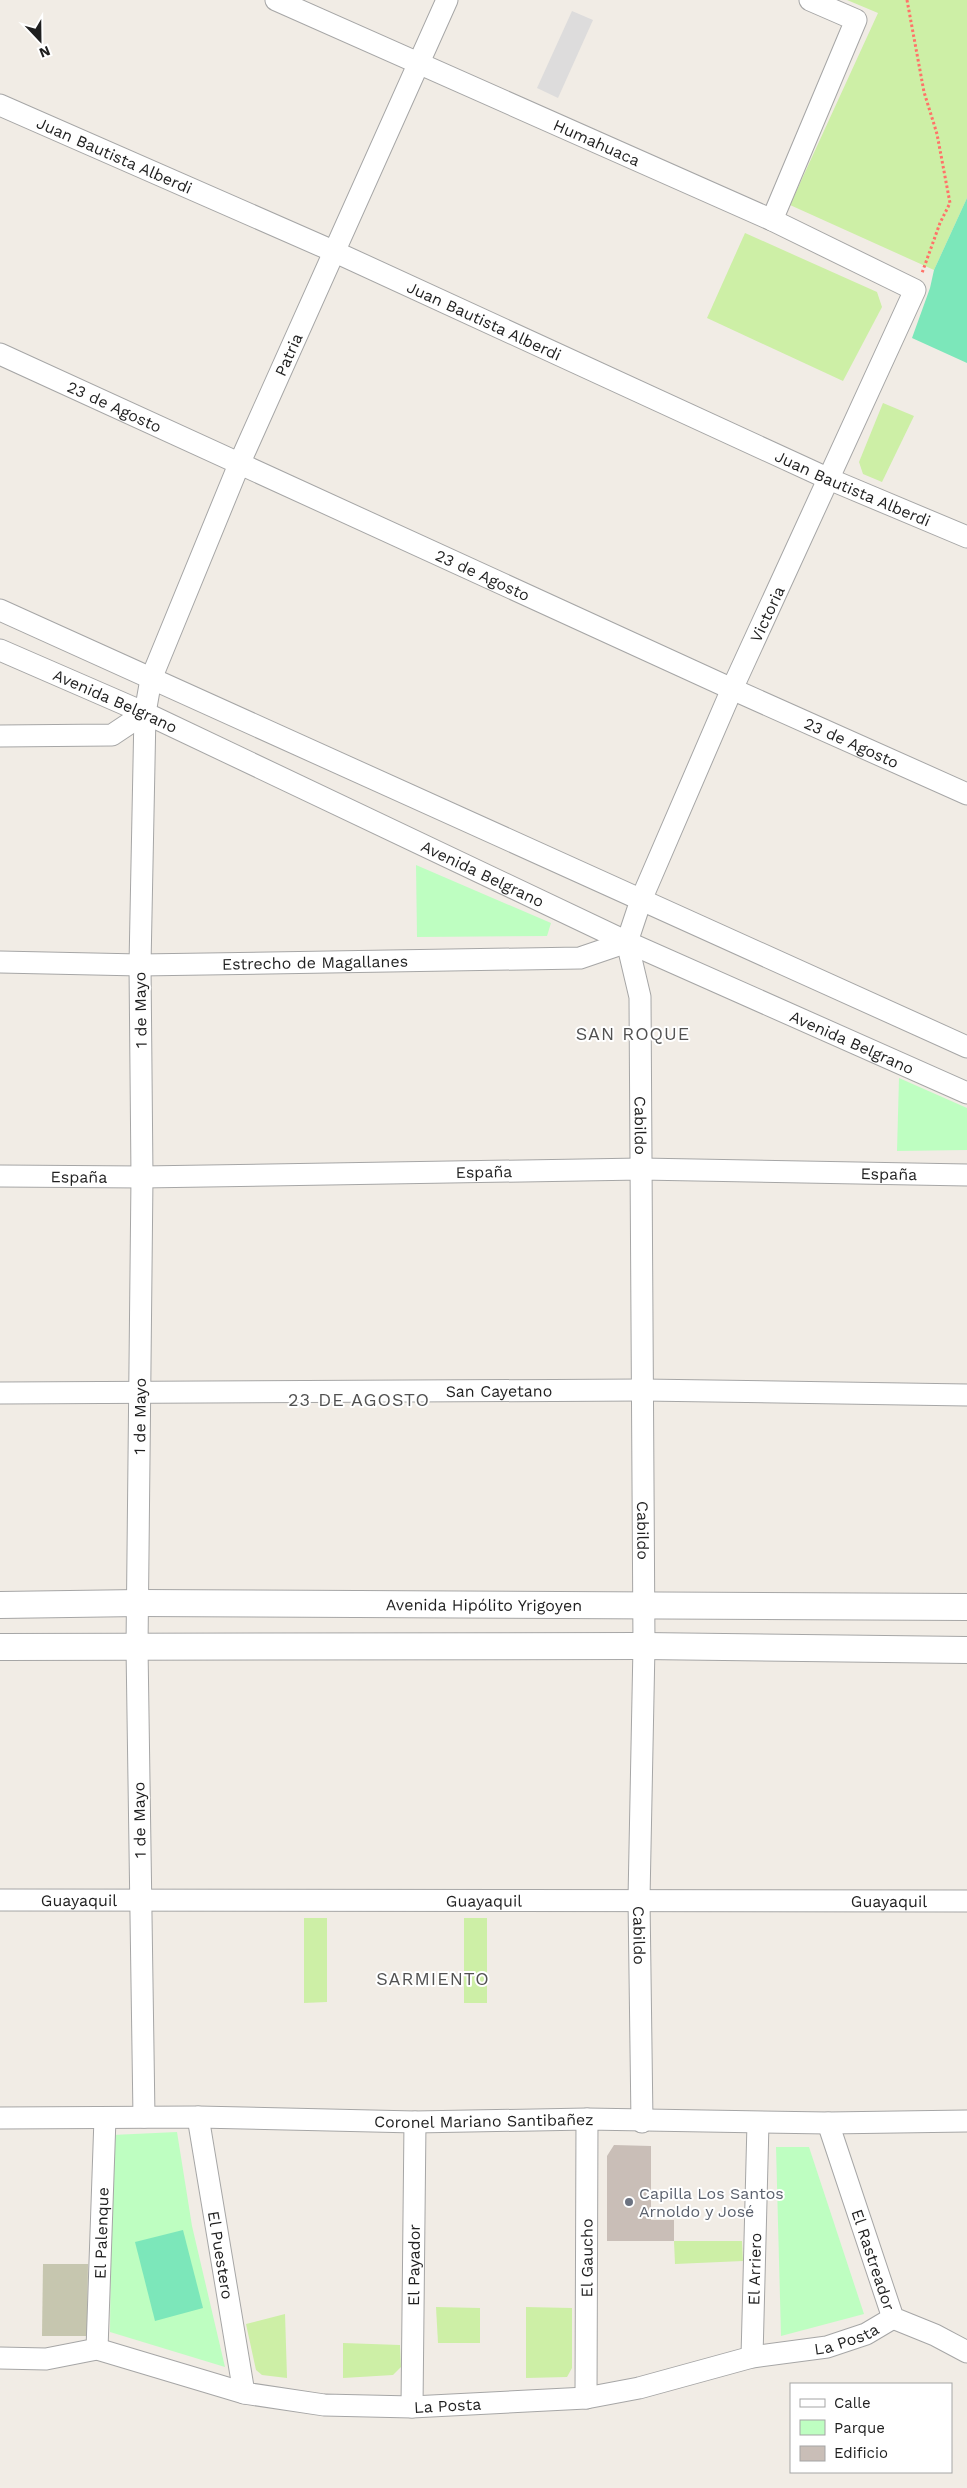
<svg xmlns="http://www.w3.org/2000/svg" width="967" height="2488" font-family="'Work Sans',sans-serif">
<rect width="100%" height="100%" fill="#f1ece5"/>
<polygon fill="#dddcdc" points="572,11 593,20 558,98 537,88"/>
<polygon fill="#c6c6af" points="43,2264 88,2264 87,2336 42,2336"/>
<g fill="#cdefa6">
<polygon points="847,0 967,0 967,198 934,270 790,205 878,13"/>
<polygon points="745,233 877,292 882,307 843,381 707,318"/>
<polygon points="883,403 914,416 882,482 863,474 859,462"/>
<polygon points="304,1918 327,1918 327,2002 304,2003"/>
<rect x="464" y="1918" width="23" height="85"/>
<polygon points="674,2241 742,2241 743,2261 675,2264"/>
<polygon points="436,2307 480,2308 480,2343 438,2343"/>
<polygon points="526,2307 572,2308 572,2368 567,2377 526,2378"/>
<polygon points="285,2314 287,2378 262,2375 256,2370 246,2324"/>
<polygon points="343,2343 400,2345 401,2367 393,2375 343,2378"/>
</g>
<g fill="#befec1">
<polygon points="416,865 551,923 547,936 417,937"/>
<polygon points="899,1078 967,1108 967,1150 897,1151"/>
<polygon points="177,2132 192,2226 225,2367 110,2332 112,2135"/>
<polygon points="776,2147 809,2147 864,2314 781,2336"/>
</g>
<g fill="#7ce7ba">
<polygon points="967,198 967,363 912,338 930,288 934,270"/>
<polygon points="183,2230 203,2308 155,2321 135,2242"/>
</g>
<polygon fill="#c9beb7" points="614,2145 651,2146 651,2220 674,2220 674,2241 607,2241 607,2156"/>
<g fill="none" stroke-linecap="round" stroke-linejoin="round">
<g stroke="#a6a6a6" stroke-width="23">
<g id="minor">
<path id="s1" d="M 276,0 L 772,220 L 915,290 L 732,689 L 641,900 L 627,942"/>
<path id="s2" d="M 0,105 L 333,251 L 829,479 L 967,537"/>
<polyline points="772,220 856,20 810,0"/>
<path id="s3" d="M 0,354 L 732,689 L 967,794"/>
<polyline points="0,610 967,1047"/>
<path id="s4" d="M 0,650 L 145,713 L 627,942 L 967,1093"/>
<polyline points="0,736 112,735 145,713"/>
<path id="s5" d="M 627,942 L 640,997 L 644,1646 L 639,1899 L 642,2122"/>
<path id="s6" d="M 0,962 L 140,965 L 580,958 L 627,942"/>
<path id="s7" d="M 0,1176 L 142,1177 L 641,1169 L 967,1175"/>
<path id="s8" d="M 0,1393 L 643,1390 L 967,1395"/>
<path id="s9" d="M 0,1900 L 967,1901"/>
<path id="s10" d="M 144,2117 L 137,1647 L 142,1177 L 140,965 L 145,713 L 151,679 L 240,462 L 447,0"/>
<path id="s11" d="M 198,2117 L 244,2393"/>
<path id="s12" d="M 0,2118 L 198,2117 L 415,2122 L 587,2119 L 828,2123 L 967,2121"/>
<path id="s13" d="M 828,2123 L 893,2318 L 935,2335 L 967,2352"/>
<path id="s14" d="M 97,2349 L 105,2118"/>
<path id="s15" d="M 752,2357 L 758,2123"/>
<path id="s16" d="M 0,2358 L 46,2359 L 97,2349 L 244,2393 L 324,2405 L 412,2407 L 586,2398 L 639,2388 L 752,2357 L 827,2347 L 866,2334 L 893,2318"/>
<path id="s17" d="M 586,2398 L 587,2119"/>
<path id="s18" d="M 412,2407 L 415,2122"/>
</g>
</g>
<g stroke="#a6a6a6" stroke-width="28">
<g id="tertiary">
<path id="s19" d="M 0,1605 L 139,1603 L 967,1607"/>
<polyline points="0,1647 644,1646 967,1650"/>
</g>
</g>
<polyline stroke="#ff7268" stroke-width="3" stroke-dasharray="2.5 2.5" stroke-linecap="butt" points="907,0 924,92 937,134 950,203 940,223 922,273"/>
<use href="#minor" stroke="#fff" stroke-width="21"/>
<use href="#tertiary" stroke="#fff" stroke-width="26"/>
</g>
<circle fill="#6b7280" stroke="#fff" stroke-width="2" cx="629" cy="2202" r="5"/>
<g text-anchor="middle" stroke-width="4" stroke-linejoin="round" paint-order="stroke">
<g font-size="16" fill="#1f1f1f" stroke="#fff">
<text dy="6" stroke="none"><textPath href="#s1" startOffset="351">Humahuaca</textPath></text>
<text dy="6" stroke="none"><textPath href="#s2" startOffset="125">Juan Bautista Alberdi</textPath></text>
<text dy="6" stroke="none"><textPath href="#s2" startOffset="530">Juan Bautista Alberdi</textPath></text>
<text dy="6" stroke="none"><textPath href="#s10" startOffset="1791">Patria</textPath></text>
<text dy="6" stroke="none"><textPath href="#s3" startOffset="126">23 de Agosto</textPath></text>
<text dy="6" stroke="none"><textPath href="#s2" startOffset="935">Juan Bautista Alberdi</textPath></text>
<text dy="6" stroke="none"><textPath href="#s3" startOffset="531">23 de Agosto</textPath></text>
<text transform="translate(767 614) rotate(-65)" y="6">Victoria</text>
<text dy="6" stroke="none"><textPath href="#s4" startOffset="126">Avenida Belgrano</textPath></text>
<text dy="6" stroke="none"><textPath href="#s3" startOffset="936">23 de Agosto</textPath></text>
<text dy="6" stroke="none"><textPath href="#s4" startOffset="532">Avenida Belgrano</textPath></text>
<text dy="6" stroke="none"><textPath href="#s6" startOffset="315">Estrecho de Magallanes</textPath></text>
<text transform="translate(140 1010) rotate(-91)" y="6">1 de Mayo</text>
<text dy="6" stroke="none"><textPath href="#s4" startOffset="938">Avenida Belgrano</textPath></text>
<text dy="6" stroke="none"><textPath href="#s5" startOffset="185">Cabildo</textPath></text>
<text dy="6" stroke="none"><textPath href="#s7" startOffset="484">España</textPath></text>
<text dy="6" stroke="none"><textPath href="#s7" startOffset="889">España</textPath></text>
<text dy="6" stroke="none"><textPath href="#s7" startOffset="79">España</textPath></text>
<text dy="6" stroke="none"><textPath href="#s8" startOffset="499">San Cayetano</textPath></text>
<text dy="6" stroke="none"><textPath href="#s10" startOffset="701">1 de Mayo</textPath></text>
<text dy="6" stroke="none"><textPath href="#s5" startOffset="590">Cabildo</textPath></text>
<text dy="6" stroke="none"><textPath href="#s19" startOffset="484">Avenida Hipólito Yrigoyen</textPath></text>
<text transform="translate(139 1820) rotate(-91)" y="6">1 de Mayo</text>
<text dy="6" stroke="none"><textPath href="#s9" startOffset="79">Guayaquil</textPath></text>
<text dy="6" stroke="none"><textPath href="#s9" startOffset="484">Guayaquil</textPath></text>
<text dy="6" stroke="none"><textPath href="#s9" startOffset="889">Guayaquil</textPath></text>
<text dy="6" stroke="none"><textPath href="#s5" startOffset="995">Cabildo</textPath></text>
<text dy="6" stroke="none"><textPath href="#s12" startOffset="484">Coronel Mariano Santibañez</textPath></text>
<text dy="6" stroke="none"><textPath href="#s14" startOffset="116">El Palenque</textPath></text>
<text dy="6" stroke="none"><textPath href="#s11" startOffset="140">El Puestero</textPath></text>
<text dy="6" stroke="none"><textPath href="#s17" startOffset="140">El Gaucho</textPath></text>
<text dy="6" stroke="none"><textPath href="#s13" startOffset="144">El Rastreador</textPath></text>
<text dy="6" stroke="none"><textPath href="#s18" startOffset="142">El Payador</textPath></text>
<text dy="6" stroke="none"><textPath href="#s15" startOffset="88">El Arriero</textPath></text>
<text dy="6" stroke="none"><textPath href="#s16" startOffset="862">La Posta</textPath></text>
<text dy="6" stroke="none"><textPath href="#s16" startOffset="456">La Posta</textPath></text>
</g>
<g font-size="16" fill="#5b616d" stroke="#fff" text-anchor="start">
<text x="639" y="2199">Capilla Los Santos<tspan x="639" dy="18">Arnoldo y José</tspan></text>
</g>
<g font-size="18" letter-spacing="1" fill="#525252" stroke="#fff">
<text x="633" y="1040">SAN ROQUE</text>
<text x="359" y="1406">23 DE AGOSTO</text>
<text x="433" y="1985">SARMIENTO</text>
</g>
</g>
<rect x="790" y="2383" width="162" height="90" fill="#ffffff" stroke="#a5a5a5"/>
<rect x="800" y="2399" width="25" height="8" fill="#ffffff" stroke="#a5a5a5"/>
<text x="834" y="2408" font-size="15" fill="#1f1f1f">Calle</text>
<rect x="800" y="2420" width="25" height="15" fill="#befec1" stroke="#a5a5a5"/>
<text x="834" y="2433" font-size="15" fill="#1f1f1f">Parque</text>
<rect x="800" y="2446" width="25" height="15" fill="#c9beb7" stroke="#a5a5a5"/>
<text x="834" y="2458" font-size="15" fill="#1f1f1f">Edificio</text>
<g transform="translate(40 40) rotate(158)" stroke="#ffffff" stroke-width="4" paint-order="stroke">
<path d="M0-4L9 19L0 12L-9 19Z" fill="#1f1f1f"/>
<text y="-8" font-size="14" font-weight="bold" text-anchor="middle" fill="#1f1f1f">N</text>
</g>
</svg>
